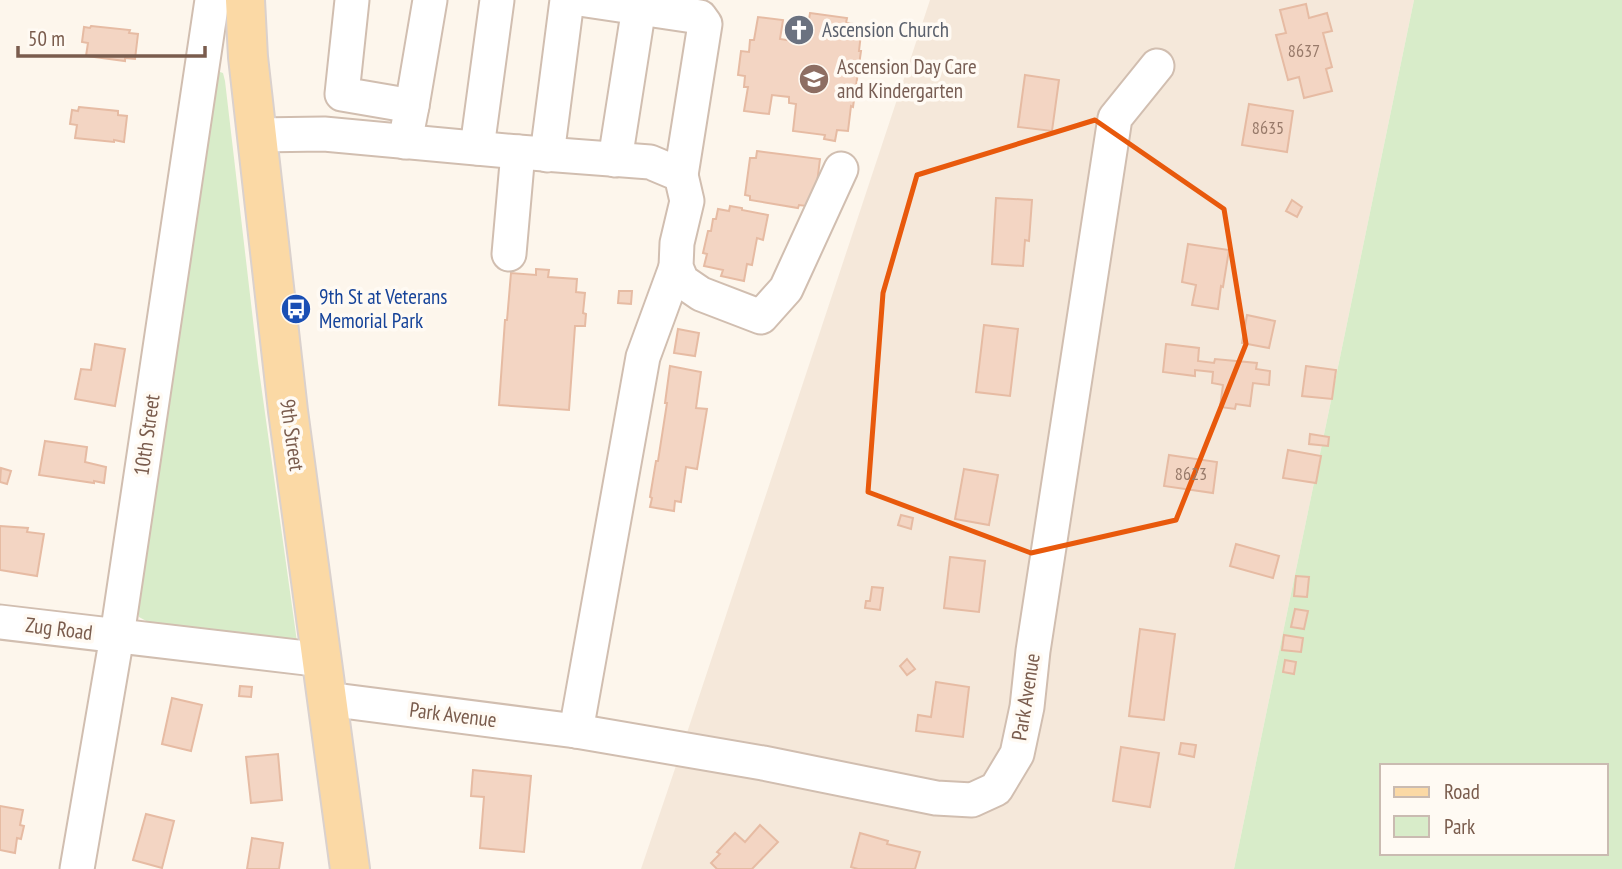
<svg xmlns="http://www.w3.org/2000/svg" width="1622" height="869" font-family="'PT Sans Narrow',sans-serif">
<rect width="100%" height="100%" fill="#fdf6ec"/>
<polygon fill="#f5e8da" points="930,0 1414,0 1234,869 641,869 681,751"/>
<g fill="#d8ecc9" fill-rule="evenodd">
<path d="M 1414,0 L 1622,0 L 1622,869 L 1234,869 ZM 1382,766 L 1606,766 L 1606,853 L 1382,853 Z"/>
<polygon points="214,70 223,73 225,81 258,363 298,649 150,623 139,617 138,604"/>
</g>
<g fill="#f3d5c3" stroke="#e6bba3" stroke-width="2">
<polygon points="1306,4 1309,18 1327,13 1332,31 1323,33 1332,67 1326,69 1332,91 1304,98 1299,77 1288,80 1276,35 1286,33 1280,10"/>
<polygon points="810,13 847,18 846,23 862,25 859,51 861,51 853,107 851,106 848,131 837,130 835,141 824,139 825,135 793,131 796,104 789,103 789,97 772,95 769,114 744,111 748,87 744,87 745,76 738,75 741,51 749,52 750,40 754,40 758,17 783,20 780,39 799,42 799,38 806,39"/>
<polygon points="91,26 130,30 129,33 138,34 135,59 125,58 125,61 86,56 88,43 82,42 84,27 90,28"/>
<polygon points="1025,75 1059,80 1052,131 1018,127"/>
<polygon points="1249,104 1293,111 1287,152 1242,145"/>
<polygon points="79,107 118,111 118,115 127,116 124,142 114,140 114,142 75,138 77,125 70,124 72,110 78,111"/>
<polygon points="757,151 820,159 814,207 799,205 798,208 750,200 750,196 745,195 750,158 756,158"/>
<polygon points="996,198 1032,200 1029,241 1025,240 1023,266 992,264"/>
<polygon points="1292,200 1302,207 1297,217 1286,211"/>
<polygon points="730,206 742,208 742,210 768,215 763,240 757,238 752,265 747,264 744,281 721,276 723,270 704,266 707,254 703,253 708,231 711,231 713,219 716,219 718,209 729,211"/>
<polygon points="1188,244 1229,250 1223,287 1221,286 1218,309 1192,305 1196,285 1182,282"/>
<polygon points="536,269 549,270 548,277 577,279 576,292 585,293 583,313 586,314 585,326 575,326 569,410 499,405 505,320 507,320 511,273 536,275"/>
<polygon points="619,291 632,291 631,304 618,303"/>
<polygon points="1247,315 1275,321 1269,348 1242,343"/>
<polygon points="984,325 1018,329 1010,396 976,392"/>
<polygon points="678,329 699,333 695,356 674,353"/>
<polygon points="95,344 125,349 115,406 75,399 81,369 91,370"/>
<polygon points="1166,344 1199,348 1198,361 1214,363 1215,359 1257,363 1256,369 1270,371 1269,385 1253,383 1250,406 1236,404 1235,409 1220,407 1223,385 1212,383 1213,372 1195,370 1195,376 1163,372"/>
<polygon points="670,366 701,372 696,408 707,409 697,469 686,467 681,502 675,501 674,511 650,507 652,498 650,497 656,461 658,461 667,403 665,403"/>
<polygon points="1306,366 1336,370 1332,399 1302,396"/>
<polygon points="1310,434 1329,437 1328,446 1309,444"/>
<polygon points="45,441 87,447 85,462 106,467 104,483 94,481 94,483 39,475"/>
<polygon points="1288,450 1321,456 1316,483 1283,478"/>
<polygon points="1169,455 1217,462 1213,493 1164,486"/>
<polygon points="1,468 11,471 7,484 0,482"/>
<polygon points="964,469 998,475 989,525 955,519"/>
<polygon points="901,515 913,518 911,529 898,525"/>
<polygon points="0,526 28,528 27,532 44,534 37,576 0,570"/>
<polygon points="1236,544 1279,556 1273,578 1230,566"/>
<polygon points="950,557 985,561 979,612 944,608"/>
<polygon points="1296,576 1309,577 1307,597 1294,596"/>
<polygon points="872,587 883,588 880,610 865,608 866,601 870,601"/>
<polygon points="1295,609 1308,611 1304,629 1291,627"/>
<polygon points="1140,629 1175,634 1164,720 1129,716"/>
<polygon points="1284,635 1303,638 1301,652 1282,650"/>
<polygon points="907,659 915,669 907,675 900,666"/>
<polygon points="1285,660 1296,662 1294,674 1283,672"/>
<polygon points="936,682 969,687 963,737 916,731 918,715 931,717"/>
<polygon points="240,686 252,687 251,697 239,696"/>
<polygon points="172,698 202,705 191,751 162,744"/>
<polygon points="1181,743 1196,745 1194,757 1179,754"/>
<polygon points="1121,747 1159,753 1150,807 1113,801"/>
<polygon points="278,754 282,800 251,803 246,757"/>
<polygon points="473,770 531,776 524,852 480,848 484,797 471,796"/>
<polygon points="0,806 23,810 20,825 24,826 21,839 17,838 15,853 0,850"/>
<polygon points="146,814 174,821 162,868 133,860"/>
<polygon points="760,825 778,842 752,869 717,869 711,863 720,854 717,852 735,833 745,842"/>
<polygon points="860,833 888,841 887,844 920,852 915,869 858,869 851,867"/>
<polygon points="252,838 283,843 279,869 247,869"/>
</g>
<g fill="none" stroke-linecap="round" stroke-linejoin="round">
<g stroke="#d1beb0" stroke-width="37">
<g id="minor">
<polyline points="352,0 342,94 412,106 405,142"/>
<polyline points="586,0 700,17 705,24 681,175"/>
<polyline points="412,106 430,0"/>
<polyline points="257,135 324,134 518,152 650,162 681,175 687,201 677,243 676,267 682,281 701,294 761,317 786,289 841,169"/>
<polyline points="477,148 497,0"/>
<polyline points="547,155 567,0"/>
<polyline points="615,160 639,7"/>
<polyline points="509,254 518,152"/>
<polyline points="0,622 323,660"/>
<polyline points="327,699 576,731 763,763 936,798 972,800 996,789 1017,754 1027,707 1033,651 1115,118 1157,66"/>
<polyline points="576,731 643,357 676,267"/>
<polyline points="77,869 117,636 212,0"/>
</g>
</g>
<g stroke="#dad1cd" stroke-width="42">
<polyline id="major" points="245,0 248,57 288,411 350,869"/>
</g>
<use href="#minor" stroke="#fff" stroke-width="33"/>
<use href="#major" stroke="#fbd9a5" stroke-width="38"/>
</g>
<path fill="none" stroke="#e8590c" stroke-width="5" stroke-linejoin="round" d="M 1095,120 L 1224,209 L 1246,344 L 1176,520 L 1031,553 L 868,492 L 883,293 L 917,175 Z"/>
<defs>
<g id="church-disc" transform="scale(1.575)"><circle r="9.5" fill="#6b7280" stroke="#fffaf3"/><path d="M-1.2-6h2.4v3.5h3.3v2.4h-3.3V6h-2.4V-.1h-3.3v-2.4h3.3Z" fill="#fff"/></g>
<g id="school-disc" transform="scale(1.575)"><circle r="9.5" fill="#8d6e63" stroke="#fffaf3"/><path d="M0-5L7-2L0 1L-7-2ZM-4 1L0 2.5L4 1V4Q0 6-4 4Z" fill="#fff"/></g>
<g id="bus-disc" transform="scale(1.575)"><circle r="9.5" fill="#1a4fb4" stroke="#fffaf3"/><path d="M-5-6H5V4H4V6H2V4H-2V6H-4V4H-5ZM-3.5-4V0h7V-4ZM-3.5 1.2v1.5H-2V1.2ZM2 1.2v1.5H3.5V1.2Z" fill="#fff"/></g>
</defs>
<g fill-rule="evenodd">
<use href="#church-disc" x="799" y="30"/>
<use href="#school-disc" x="814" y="79"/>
<use href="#bus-disc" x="296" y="309"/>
</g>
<g text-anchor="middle" stroke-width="7" stroke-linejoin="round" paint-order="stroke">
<g font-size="18" fill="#987a6a">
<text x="1304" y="57">8637</text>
<text x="1268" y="134">8635</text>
<text x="1191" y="480">8623</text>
</g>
<g font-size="21" fill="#5b616d" stroke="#fffaf3" text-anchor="start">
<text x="822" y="37">Ascension Church</text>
</g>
<g font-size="21" fill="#785e54" stroke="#fffaf3" text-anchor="start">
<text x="837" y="74">Ascension Day Care<tspan x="837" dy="24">and Kindergarten</tspan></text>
</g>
<g font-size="21" fill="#164399" stroke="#fffaf3" text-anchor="start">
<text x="319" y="304">9th St at Veterans<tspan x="319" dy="24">Memorial Park</tspan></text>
</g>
<g font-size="21" fill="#7a5c4d" stroke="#fffaf3">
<text transform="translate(147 435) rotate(-82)" y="7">10th Street</text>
<text transform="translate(292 435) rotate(82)" y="7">9th Street</text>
<text transform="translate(59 629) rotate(7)" y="7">Zug Road</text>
<text transform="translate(1026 697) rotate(-81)" y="7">Park Avenue</text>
<text transform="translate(453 715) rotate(7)" y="7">Park Avenue</text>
</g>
</g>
<rect x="1380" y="764" width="228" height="91" fill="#fffaf3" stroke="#cabbb1" stroke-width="2"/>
<rect x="1394" y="787" width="35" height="10" fill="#fbd9a5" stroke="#cabbb1" stroke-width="2"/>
<text x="1444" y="799" font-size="21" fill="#7a5c4d">Road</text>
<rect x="1394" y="816" width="35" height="21" fill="#d8ecc9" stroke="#cabbb1" stroke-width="2"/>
<text x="1444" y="834" font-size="21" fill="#7a5c4d">Park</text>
<path d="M18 46v10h187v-10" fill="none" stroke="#7a5c4d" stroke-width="3.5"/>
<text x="28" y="46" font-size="21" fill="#7a5c4d" stroke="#fffaf3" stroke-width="5" paint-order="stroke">50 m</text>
</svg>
